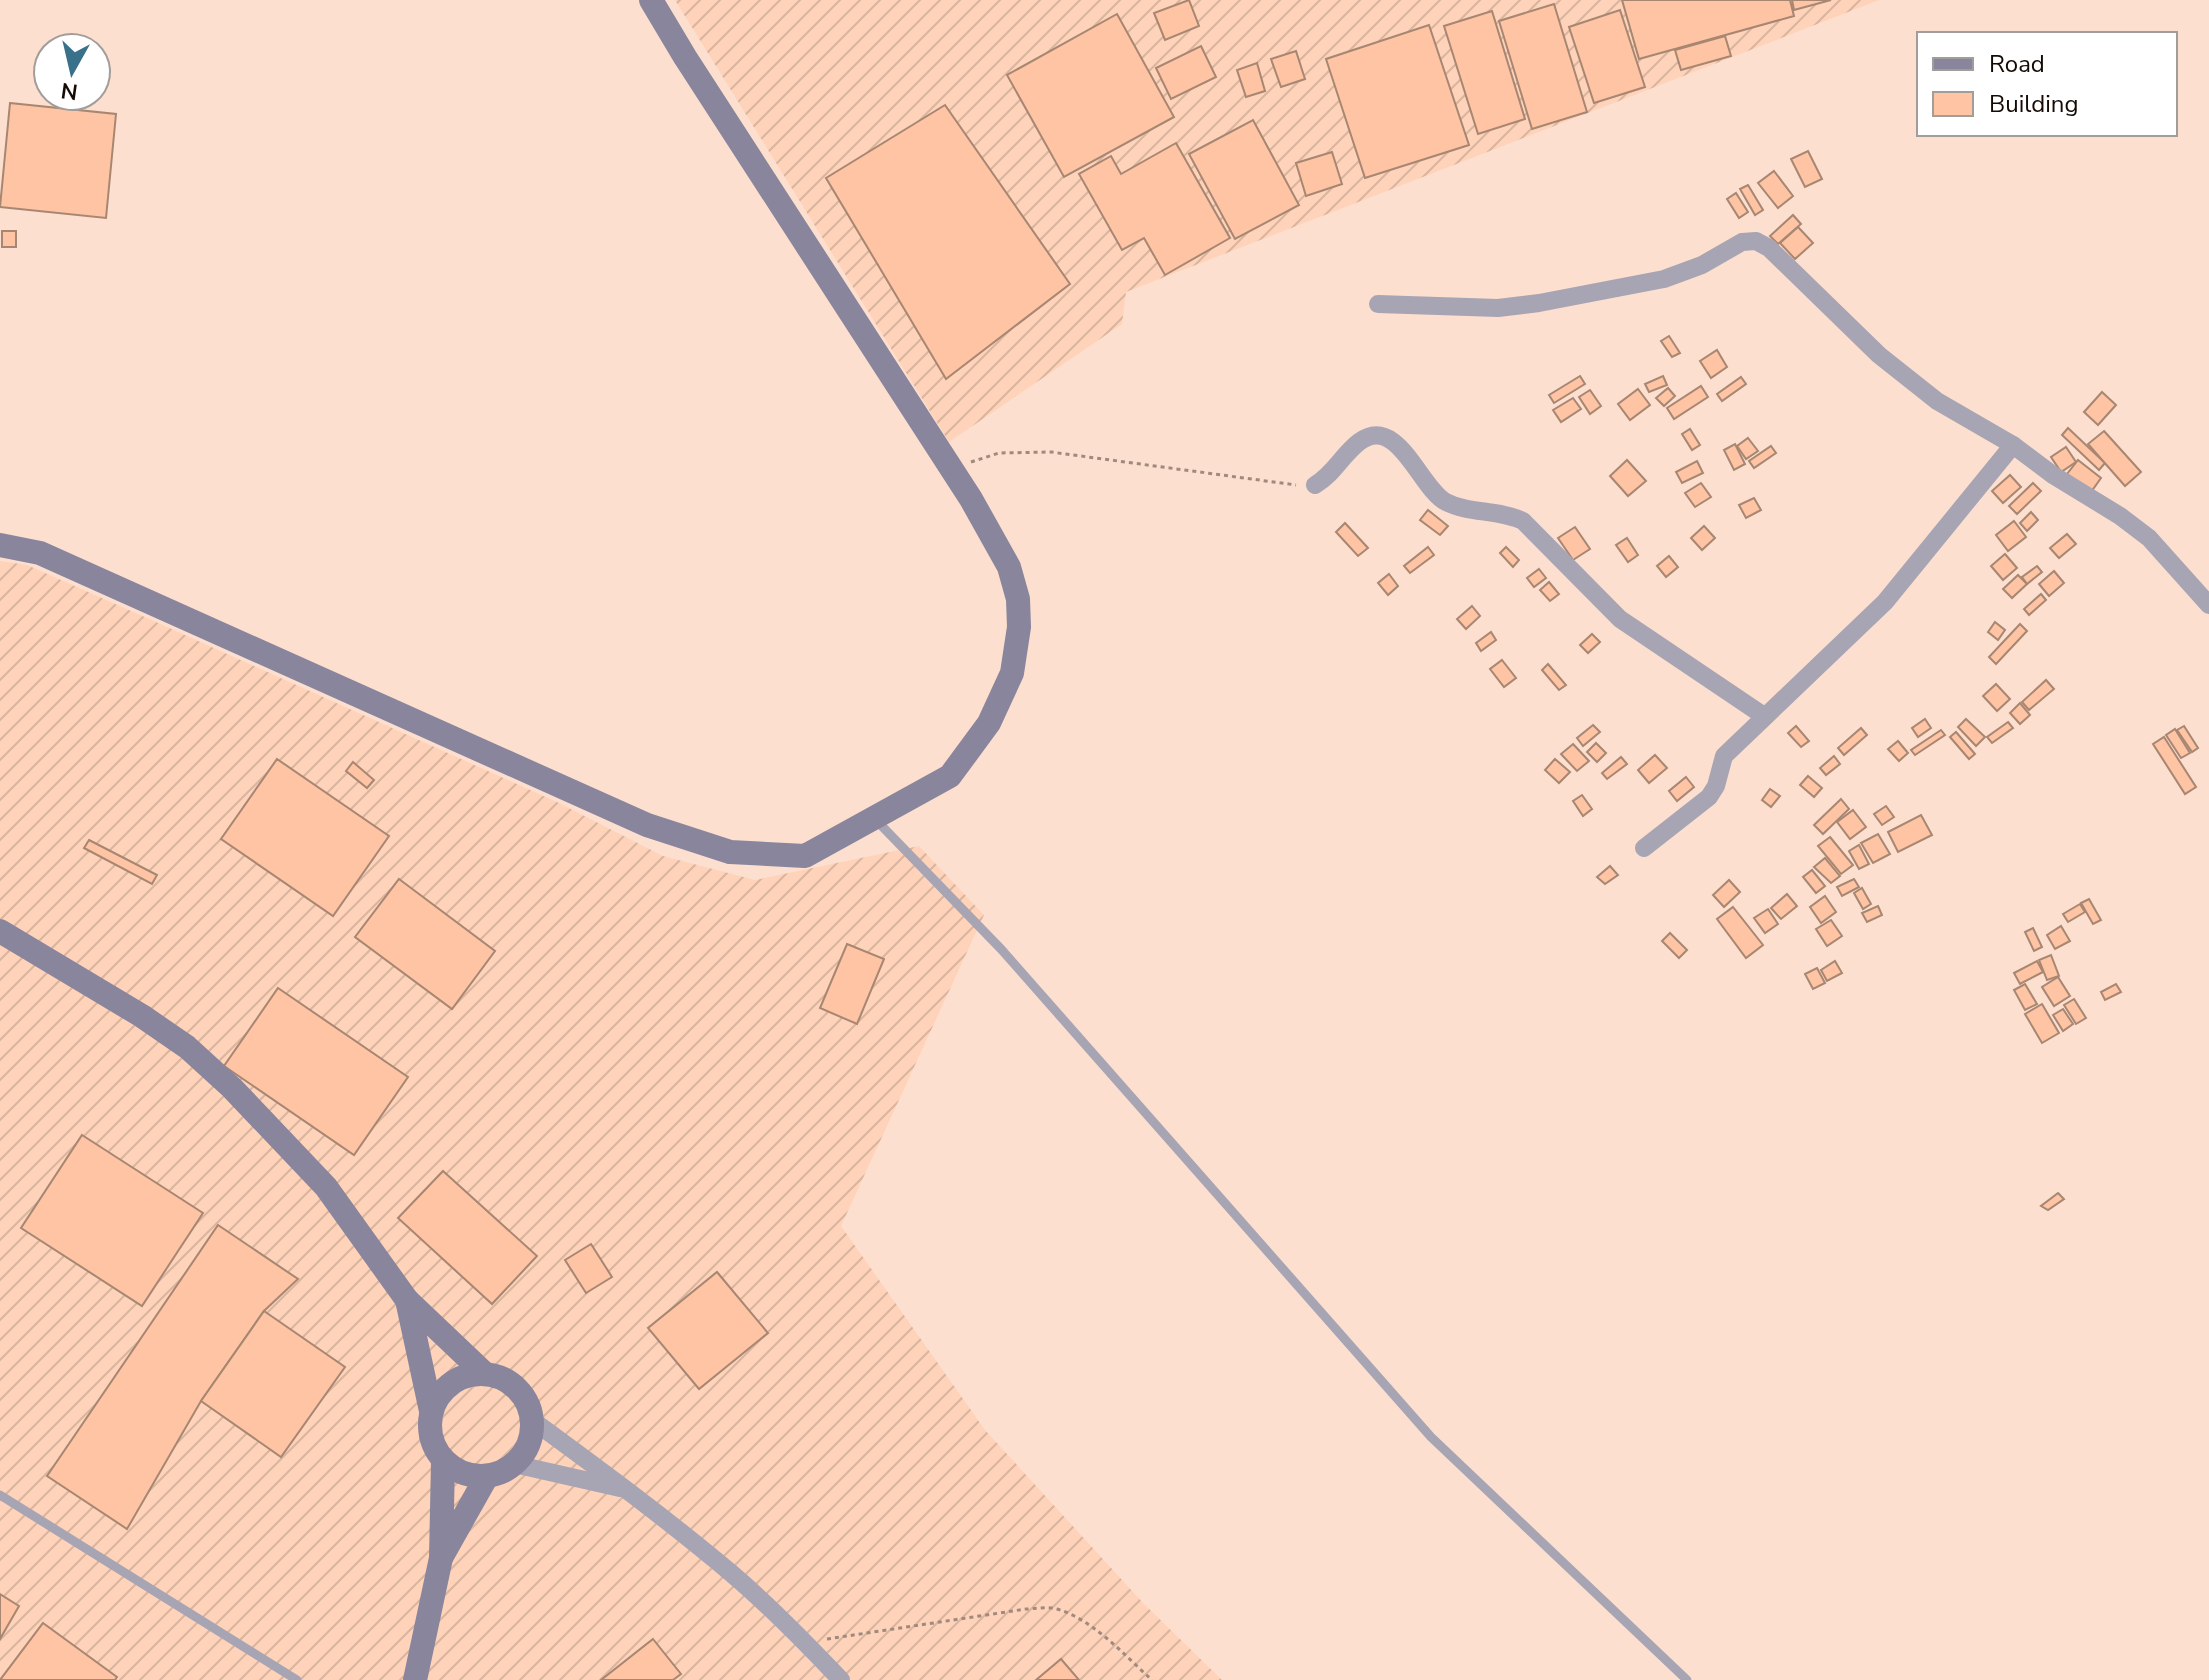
<svg xmlns="http://www.w3.org/2000/svg" width="2209" height="1680" font-family="'Nunito Sans',sans-serif">
<defs>
<pattern id="industrial-furrows" width="10" height="10" patternUnits="userSpaceOnUse" patternTransform="scale(2)"><rect width="10" height="10" fill="#ffd3ba"/><path d="M-1 1l2-2M0 10L10 0M9 11l2-2" fill="none" stroke="#dab49e"/></pattern>
</defs>
<rect width="100%" height="100%" fill="#fddfcf"/>
<g fill="url(#industrial-furrows)">
<polygon points="675,0 1879,0 1126,292 1122,324 949,442"/>
<polygon points="0,561 27,565 156,622 559,803 663,856 755,880 919,846 984,915 841,1226 985,1430 1144,1604 1222,1680 0,1680"/>
</g>
<g fill="#fec4a3" stroke="#a78672" stroke-width="2">
<polygon points="1189,0 1199,26 1165,40 1154,13"/>
<polygon points="1622,0 1790,0 1794,16 1639,59"/>
<polygon points="1792,0 1831,0 1794,10"/>
<polygon points="1554,4 1587,112 1532,129 1499,21"/>
<polygon points="1620,10 1645,87 1594,103 1569,27"/>
<polygon points="1492,11 1525,119 1478,134 1444,26"/>
<polygon points="1117,14 1174,117 1064,177 1007,75"/>
<polygon points="1429,25 1469,145 1365,178 1326,59"/>
<polygon points="1725,36 1731,56 1681,70 1675,50"/>
<polygon points="1201,46 1216,77 1171,99 1156,68"/>
<polygon points="1296,51 1305,79 1281,87 1271,59"/>
<polygon points="1257,63 1265,91 1246,97 1237,70"/>
<polygon points="10,103 116,114 106,218 0,207"/>
<polygon points="945,105 1070,284 946,379 826,178"/>
<polygon points="1253,120 1299,205 1235,239 1189,154"/>
<polygon points="1176,143 1230,238 1165,275 1144,238 1122,250 1079,174 1111,156 1121,174"/>
<polygon points="1808,151 1822,179 1805,187 1791,159"/>
<polygon points="1332,152 1342,184 1306,196 1296,163"/>
<polygon points="1774,171 1793,196 1778,208 1758,183"/>
<polygon points="1748,185 1763,210 1755,215 1740,189"/>
<polygon points="1736,193 1748,212 1739,218 1727,199"/>
<polygon points="1793,215 1801,224 1778,244 1770,236"/>
<polygon points="1798,227 1813,243 1795,259 1780,243"/>
<rect x="2" y="231" width="14" height="16"/>
<polygon points="1669,336 1680,353 1672,357 1661,341"/>
<polygon points="1717,350 1727,367 1711,378 1700,361"/>
<polygon points="1580,376 1585,384 1554,403 1549,395"/>
<polygon points="1663,376 1667,385 1649,392 1645,384"/>
<polygon points="1741,377 1746,384 1722,401 1717,394"/>
<polygon points="1701,386 1708,397 1674,419 1667,408"/>
<polygon points="1668,388 1675,396 1664,406 1656,398"/>
<polygon points="1638,389 1650,405 1630,420 1618,404"/>
<polygon points="1590,390 1601,406 1590,414 1579,397"/>
<polygon points="2102,392 2116,405 2098,425 2084,412"/>
<polygon points="1573,398 1581,409 1561,422 1553,410"/>
<polygon points="2068,428 2105,463 2099,470 2062,435"/>
<polygon points="1690,429 1700,445 1692,450 1682,434"/>
<polygon points="2104,431 2141,472 2125,486 2088,444"/>
<polygon points="1748,438 1758,451 1746,459 1737,446"/>
<polygon points="1735,444 1745,464 1734,470 1724,450"/>
<polygon points="1771,446 1776,453 1754,468 1749,461"/>
<polygon points="2066,447 2076,462 2061,472 2051,457"/>
<polygon points="1627,460 1646,481 1628,496 1610,476"/>
<polygon points="2078,460 2101,478 2091,492 2067,474"/>
<polygon points="1697,461 1703,473 1682,483 1676,472"/>
<polygon points="2010,475 2021,487 2003,503 1992,491"/>
<polygon points="1701,483 1711,497 1695,507 1685,493"/>
<polygon points="2033,483 2041,491 2017,514 2009,506"/>
<polygon points="1754,498 1761,510 1746,518 1739,505"/>
<polygon points="1428,510 1448,526 1440,535 1420,520"/>
<polygon points="2031,512 2038,520 2027,531 2020,523"/>
<polygon points="2014,521 2026,537 2008,551 1996,535"/>
<polygon points="1345,523 1368,548 1358,556 1336,532"/>
<polygon points="1704,526 1715,538 1702,550 1691,538"/>
<polygon points="1575,527 1590,549 1573,560 1558,538"/>
<polygon points="2067,534 2076,544 2059,558 2050,548"/>
<polygon points="1627,538 1638,555 1628,562 1616,545"/>
<polygon points="1428,547 1434,555 1410,573 1404,566"/>
<polygon points="1506,547 1519,560 1513,567 1500,553"/>
<polygon points="2005,554 2017,568 2003,580 1991,566"/>
<polygon points="1669,556 1678,567 1666,577 1657,566"/>
<polygon points="2037,566 2042,572 2027,584 2022,577"/>
<polygon points="1539,569 1546,578 1534,587 1527,578"/>
<polygon points="2054,571 2064,583 2049,596 2039,584"/>
<polygon points="1389,574 1398,586 1388,595 1378,583"/>
<polygon points="2018,575 2027,584 2012,598 2003,589"/>
<polygon points="1549,582 1559,594 1550,601 1540,590"/>
<polygon points="2041,594 2046,600 2029,615 2024,609"/>
<polygon points="1472,606 1480,616 1466,629 1457,619"/>
<polygon points="1995,622 2005,630 1998,640 1988,632"/>
<polygon points="2020,624 2027,631 1996,664 1989,657"/>
<polygon points="1491,632 1496,640 1481,651 1476,643"/>
<polygon points="1592,634 1600,642 1588,653 1580,645"/>
<polygon points="1502,660 1516,678 1504,687 1490,669"/>
<polygon points="1548,664 1566,685 1559,690 1542,670"/>
<polygon points="2046,680 2054,689 2029,710 2022,702"/>
<polygon points="1996,684 2010,699 1997,711 1983,696"/>
<polygon points="2020,703 2030,715 2020,724 2010,713"/>
<polygon points="1925,719 1931,728 1918,737 1912,728"/>
<polygon points="1966,719 1985,737 1976,746 1958,727"/>
<polygon points="2008,722 2013,728 1992,743 1987,737"/>
<polygon points="1593,725 1600,732 1583,746 1577,738"/>
<polygon points="1796,726 1809,741 1801,747 1788,733"/>
<polygon points="2184,726 2198,748 2192,752 2177,730"/>
<polygon points="1861,728 1867,735 1844,755 1838,748"/>
<polygon points="2175,729 2190,753 2181,758 2166,735"/>
<polygon points="1941,730 1945,735 1915,755 1911,750"/>
<polygon points="1956,732 1975,754 1969,759 1950,737"/>
<polygon points="2164,737 2196,787 2185,794 2153,744"/>
<polygon points="1898,741 1908,753 1899,761 1888,749"/>
<polygon points="1596,743 1606,753 1597,762 1587,752"/>
<polygon points="1573,744 1589,761 1577,771 1561,754"/>
<polygon points="1655,755 1667,768 1649,783 1638,770"/>
<polygon points="1834,756 1840,764 1826,775 1820,768"/>
<polygon points="1621,757 1627,764 1607,779 1602,773"/>
<polygon points="277,759 389,836 333,916 221,839"/>
<polygon points="1555,759 1570,772 1559,783 1545,770"/>
<polygon points="353,762 374,780 367,788 346,771"/>
<polygon points="1808,776 1822,788 1814,797 1800,785"/>
<polygon points="1686,777 1694,787 1677,801 1669,791"/>
<polygon points="1770,789 1780,796 1771,807 1762,800"/>
<polygon points="1582,795 1592,809 1583,816 1573,801"/>
<polygon points="1841,799 1849,809 1823,834 1814,825"/>
<polygon points="1886,806 1894,817 1882,825 1874,814"/>
<polygon points="1853,810 1866,827 1850,839 1837,822"/>
<polygon points="1921,815 1932,835 1898,852 1888,832"/>
<polygon points="1878,834 1890,854 1873,863 1861,843"/>
<polygon points="1830,837 1853,865 1841,874 1818,846"/>
<polygon points="89,840 157,875 152,884 84,848"/>
<polygon points="1859,845 1869,864 1859,869 1849,851"/>
<polygon points="1825,858 1840,876 1831,883 1814,867"/>
<polygon points="1610,866 1618,875 1605,884 1597,877"/>
<polygon points="1812,870 1825,886 1816,893 1803,877"/>
<polygon points="399,879 495,951 452,1009 355,937"/>
<polygon points="1854,879 1859,887 1842,896 1837,887"/>
<polygon points="1729,880 1740,892 1724,907 1713,895"/>
<polygon points="1862,888 1871,904 1863,909 1854,893"/>
<polygon points="1787,894 1797,906 1781,919 1771,908"/>
<polygon points="1825,896 1836,912 1821,923 1810,907"/>
<polygon points="2089,899 2101,920 2093,924 2081,903"/>
<polygon points="2080,904 2085,912 2068,922 2063,914"/>
<polygon points="1878,906 1882,915 1867,922 1862,913"/>
<polygon points="1733,907 1763,945 1746,958 1717,919"/>
<polygon points="1768,909 1778,924 1765,933 1754,918"/>
<polygon points="1831,920 1842,936 1827,946 1816,929"/>
<polygon points="2061,926 2070,941 2055,949 2047,935"/>
<polygon points="2033,928 2042,947 2034,951 2025,932"/>
<polygon points="1670,933 1687,950 1679,958 1662,941"/>
<polygon points="847,944 884,959 857,1024 820,1008"/>
<polygon points="2051,955 2059,976 2047,980 2039,960"/>
<polygon points="1835,961 1842,973 1827,981 1821,970"/>
<polygon points="2037,961 2043,972 2020,984 2014,973"/>
<polygon points="1817,968 1825,983 1813,989 1805,974"/>
<polygon points="2058,977 2070,996 2054,1006 2042,987"/>
<polygon points="2025,984 2037,1004 2025,1010 2014,990"/>
<polygon points="2116,984 2121,992 2105,1000 2101,992"/>
<polygon points="278,988 408,1077 354,1155 224,1066"/>
<polygon points="2074,999 2086,1018 2076,1024 2064,1005"/>
<polygon points="2042,1004 2059,1033 2042,1043 2025,1014"/>
<polygon points="2063,1009 2073,1024 2063,1031 2053,1015"/>
<polygon points="82,1135 203,1213 142,1306 21,1228"/>
<polygon points="443,1171 537,1256 492,1304 398,1218"/>
<polygon points="2058,1193 2064,1199 2048,1210 2041,1206"/>
<polygon points="218,1225 298,1279 264,1311 201,1401 127,1529 47,1476"/>
<polygon points="591,1244 612,1277 586,1293 565,1260"/>
<polygon points="717,1272 768,1333 699,1389 648,1328"/>
<polygon points="264,1311 345,1367 281,1457 201,1401"/>
<polygon points="0,1594 19,1606 0,1639"/>
<polygon points="43,1623 117,1677 115,1680 0,1680"/>
<polygon points="653,1639 681,1674 673,1680 601,1680"/>
<polygon points="1061,1659 1079,1680 1036,1680"/>
</g>
<g fill="none" stroke-linecap="round" stroke-linejoin="round">
<g stroke="#a08a7e" stroke-width="3" stroke-dasharray="4 4" stroke-linecap="butt">
<polyline points="971,462 999,453 1051,452 1296,485"/>
<path d="M 827,1639 L 1026,1609 C 1035,1609 1047,1606 1057,1609 C 1094,1620 1124,1655 1152,1680"/>
</g>
<g stroke="#a7a5b4" stroke-width="9">
<polyline points="875,819 1001,949 1431,1437 1687,1680"/>
<polyline points="0,1495 297,1680"/>
</g>
<g stroke="#a7a5b4" stroke-width="18">
<polyline points="1378,304 1498,308 1539,303 1664,279 1702,265 1742,242 1756,241 1769,248 1879,355 1937,401 2013,445 2053,475 2120,516 2149,538 2209,605"/>
<path d="M 1315,485 C 1334,474 1342,455 1359,442 C 1398,413 1420,489 1446,502 C 1469,514 1498,509 1523,521 L 1620,619 L 1764,716"/>
<polyline points="1644,848 1709,797 1716,786 1724,756 1885,602 2013,445"/>
<path d="M 532,1420 C 599,1469 667,1519 731,1573 C 770,1606 806,1643 841,1680"/>
<polyline points="514,1464 620,1488"/>
</g>
<g stroke="#88859c" stroke-width="24">
<polyline points="0,545 40,553 647,825 730,852 805,856 950,776 989,723 1012,673 1019,627 1018,599 1009,567 971,499 685,57 651,0"/>
<polyline points="0,931 142,1016 187,1047 232,1088 326,1187 407,1300 485,1374"/>
<polyline points="407,1300 431,1411"/>
<circle cx="481" cy="1425" r="51"/>
<polyline points="442,1556 487,1476"/>
<polyline points="415,1680 441,1558 443,1461"/>
</g>
</g>
<rect x="1917" y="32" width="260" height="104" fill="#ffffff" stroke="#a29d9b" stroke-width="2"/>
<rect x="1933" y="58" width="40" height="12" fill="#88859c" stroke="#a29d9b" stroke-width="2"/>
<text x="1989" y="72" font-size="24" fill="#160a04">Road</text>
<rect x="1933" y="92" width="40" height="24" fill="#fec4a3" stroke="#a29d9b" stroke-width="2"/>
<text x="1989" y="112" font-size="24" fill="#160a04">Building</text>
<g transform="translate(72 72) rotate(188)"><circle r="38" fill="#ffffff" stroke="#a29d9b" stroke-width="2"/>
<path d="M0-6L14 30L0 20L-14 30Z" fill="#39718b"/>
<text y="-12" font-size="22" font-weight="bold" text-anchor="middle" fill="#160a04">N</text>
</g>
</svg>
